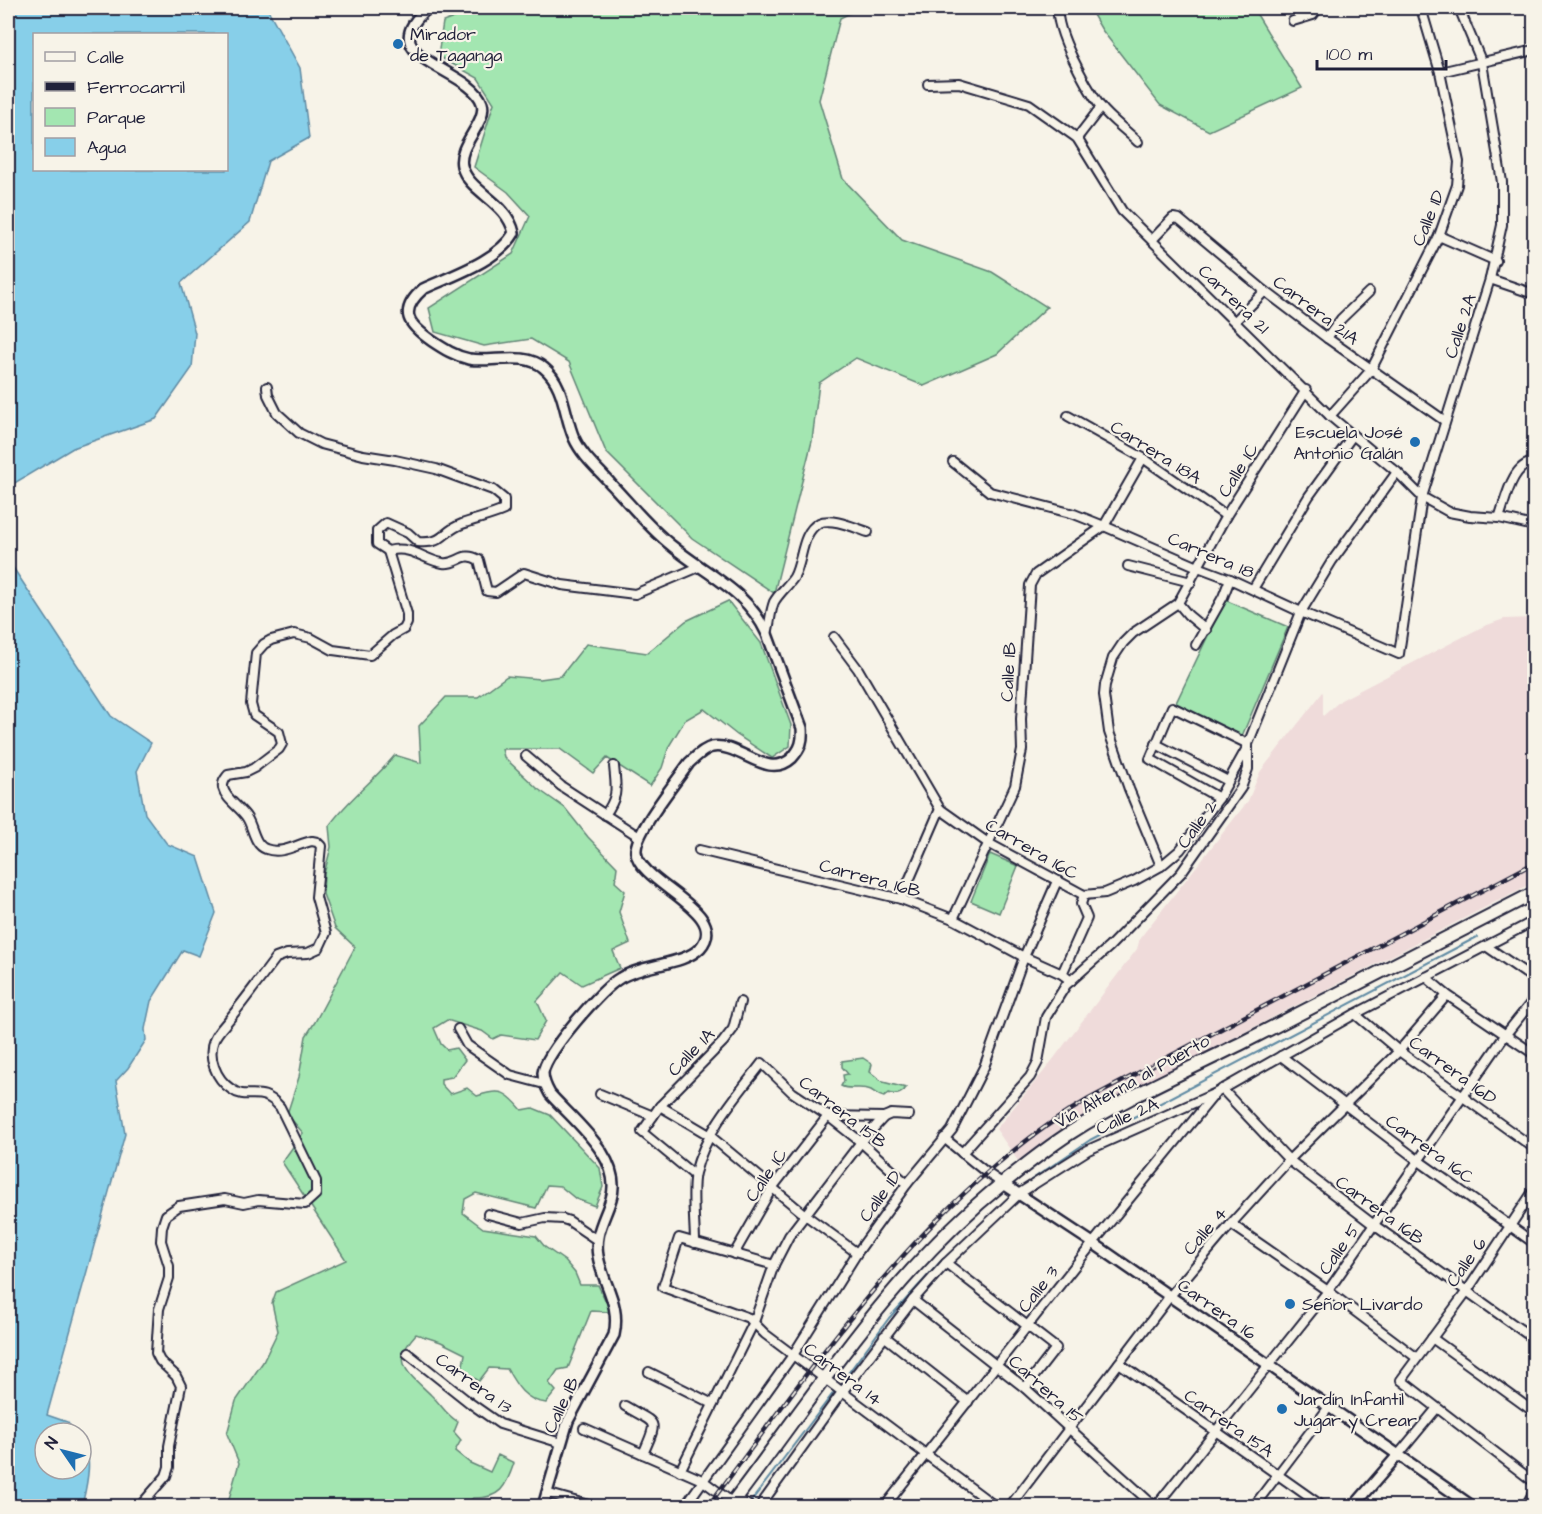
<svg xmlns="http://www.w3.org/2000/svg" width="1542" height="1514" font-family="'Architects Daughter',sans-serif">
<rect width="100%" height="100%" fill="#f7f3e8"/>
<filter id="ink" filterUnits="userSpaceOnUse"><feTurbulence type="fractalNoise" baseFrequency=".0167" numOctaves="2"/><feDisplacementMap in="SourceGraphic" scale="12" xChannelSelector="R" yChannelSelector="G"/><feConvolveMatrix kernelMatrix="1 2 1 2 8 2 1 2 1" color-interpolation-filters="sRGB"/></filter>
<g filter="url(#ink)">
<polygon fill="#efdbda" points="1534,618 1534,882 1069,1123 1018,1161 996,1129 1045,1070 1137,949 1140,938 1248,801 1260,772 1323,692 1323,716 1341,700 1482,627 1504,619"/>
<g fill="#a3e6b1" stroke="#628476" stroke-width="1.5">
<polygon points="480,8 860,8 840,18 819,100 843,179 902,240 992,272 1047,307 997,354 924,386 856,358 819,383 812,441 774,593 692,538 606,452 569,362 531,339 484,346 435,332 429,308 513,254 530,216 508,192 474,167 494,103 478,78 438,56 443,22"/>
<polygon points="1089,8 1253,8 1302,88 1209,131 1160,105 1102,30"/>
<polygon points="1225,600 1288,627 1242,736 1175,705"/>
<path d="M 728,601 L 761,643 L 791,725 L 790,746 L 772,758 L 737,735 L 704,709 L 685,720 L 669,746 L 662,768 L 650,786 L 607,758 L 593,773 L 560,749 L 502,749 L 504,757 L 538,789 L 565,808 L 588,837 L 617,867 L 615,882 L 625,891 L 619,912 L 630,943 L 613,951 L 620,968 L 582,985 L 563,972 L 537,1001 L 546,1021 L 535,1040 L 501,1035 L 493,1039 L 482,1031 L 447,1020 L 434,1028 L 441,1044 L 447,1050 L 456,1048 L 465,1060 L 452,1077 L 441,1079 L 441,1084 L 450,1094 L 467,1088 L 477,1096 C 501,1088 506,1091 522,1110 L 533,1108 L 550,1115 L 600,1168 L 603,1187 L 595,1206 L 576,1199 L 560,1186 L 547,1185 L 536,1208 L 476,1193 L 465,1199 L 463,1213 L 483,1228 L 536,1236 L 545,1247 L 565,1261 L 575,1273 L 580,1285 L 598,1285 L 611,1312 L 591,1311 L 568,1368 L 558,1370 L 549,1383 L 556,1391 L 546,1403 C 525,1401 516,1385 507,1369 L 489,1368 L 479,1381 L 462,1371 L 465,1354 L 441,1342 L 416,1334 C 389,1363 410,1374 431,1395 C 443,1406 443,1412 458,1422 L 454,1432 L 461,1440 L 455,1451 L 470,1463 L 490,1472 L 498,1455 L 514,1463 C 506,1487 500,1499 473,1498 L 465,1506 L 227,1506 L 239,1463 L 227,1434 L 236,1401 L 263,1362 L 278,1331 L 272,1303 L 276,1292 L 346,1260 L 282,1162 L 303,1133 L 287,1114 L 299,1077 L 306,1036 L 315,1022 L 355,947 L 335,928 L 323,894 L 324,874 L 331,847 L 329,826 C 348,799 375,780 395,755 L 421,763 L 419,726 L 446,697 L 478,697 L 507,676 L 540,679 L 561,676 L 586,644 L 647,653 L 686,621 Z"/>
<polygon points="990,854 1018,866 999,913 971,901"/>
<path d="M 863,1058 L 872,1064 L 870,1072 L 883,1082 L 906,1088 C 901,1094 897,1096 889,1093 L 884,1097 C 878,1096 876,1093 871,1090 C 861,1085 850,1091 841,1086 L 844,1081 L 843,1075 L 848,1074 L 842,1067 L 842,1061 Z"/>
</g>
<g fill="#87cfe9" stroke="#5f8aa3" stroke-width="1.5" fill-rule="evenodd">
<path d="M 8,8 L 267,8 L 300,68 L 309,138 L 268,161 L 250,222 L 181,283 L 195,333 L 192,368 L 156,419 L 73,448 L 8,487 ZM 34,34 L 226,34 L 226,170 L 34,170 Z"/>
<path d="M 8,560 L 111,716 L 151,743 L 137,771 L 145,814 L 167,844 L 198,857 L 216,913 L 199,956 L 183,950 L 151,1001 L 145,1029 L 146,1040 L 128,1068 L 116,1081 L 125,1134 L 47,1415 L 67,1422 L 76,1433 L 45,1433 L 45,1469 L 81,1469 L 81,1439 C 95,1455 86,1488 82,1506 L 8,1506 Z"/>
</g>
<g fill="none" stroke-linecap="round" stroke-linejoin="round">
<g stroke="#5f8aa3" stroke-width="2">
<polyline points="1031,1180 1090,1140 1477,937"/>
<polyline points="846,1376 889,1318 942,1260"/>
<polyline points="749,1504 834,1392"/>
</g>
<g stroke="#22223b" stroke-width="12">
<g id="minor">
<path d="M 1058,8 C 1055,31 1086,86 1100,106 C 1110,119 1126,130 1138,142"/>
<polyline points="1293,21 1313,15 1318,8"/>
<polyline points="1440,72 1534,50"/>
<polyline points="928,84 959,83 1029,104 1077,138 1122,211 1330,416 1397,472 1422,497 1449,512 1470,516 1499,518 1534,526"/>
<polyline points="1077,138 1101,107"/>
<polyline points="1439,236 1496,261"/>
<polyline points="1152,240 1173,218 1179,219 1265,291 1327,338 1445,421"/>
<polyline points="1490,279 1534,294"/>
<polyline points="1235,321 1265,291"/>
<polyline points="1327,338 1341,319 1369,292"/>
<path d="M 267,387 L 268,395 L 277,413 L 299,433 L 321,444 L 363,455 L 395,460 L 436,469 L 493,490 L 504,499 L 504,510 C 490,516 476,519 462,524 C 441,532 445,544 418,542 L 408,533 L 386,523 L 377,531 L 377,544 L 388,551 C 413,545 423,560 443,563 C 459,565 462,550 479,560 L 487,591 L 496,592 L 524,573 L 562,585 L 635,594 L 699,567"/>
<polyline points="1068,416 1143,458 1226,516"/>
<polyline points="1330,416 1371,370 1439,236 1457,185 1459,162 1440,72 1421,8"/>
<polyline points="953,462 990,492 1074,514 1104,526 1198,567 1230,579 1301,612 1399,654 1422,497 1490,279 1502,225 1502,182 1482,63 1459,8"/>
<path d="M 1499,518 C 1506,500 1511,465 1534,462"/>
<polyline points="1128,566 1191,582"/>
<polyline points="1253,589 1309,496 1353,435"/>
<polyline points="1178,603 1188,615 1206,630"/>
<path d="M 767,634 C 770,624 770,612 774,602 C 779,593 788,586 794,577 C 803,561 801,532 819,523 C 832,517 855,528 868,532"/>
<polyline points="834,637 858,669 940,809 988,843 1084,895 1105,893 1134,881 1161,866 1180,850 1219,798 1248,746"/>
<polyline points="1196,645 1223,597 1230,579"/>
<polyline points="1156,744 1228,781"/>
<polyline points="526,756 561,786 638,836"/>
<polyline points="1219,798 1150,759 1172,707 1248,744"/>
<path d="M 605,815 C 619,795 616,789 614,766"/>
<polyline points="699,850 901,899 953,919 1024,957 1062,974 1071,981"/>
<polyline points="1161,866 1129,789 1109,732 1104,695 1105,685 1113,658 1123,643 1133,633 1178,603 1226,516 1306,390"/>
<polyline points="901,899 940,809"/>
<polyline points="953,919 1015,786 1022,750 1021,719 1030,585 1036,574 1104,526 1143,458"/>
<polyline points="1486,946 1534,979"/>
<polyline points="1062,974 1087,918 1081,904 1084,895"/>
<polyline points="1426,977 1447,995 1534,1054"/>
<polyline points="1355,1014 1399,1051 1534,1148"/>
<polyline points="458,1029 467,1045 510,1075 544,1084"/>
<polyline points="1281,1056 1419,1161 1534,1243"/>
<polyline points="1222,1089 1289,1160 1374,1225 1534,1339"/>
<polyline points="600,1094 653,1116"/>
<polyline points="660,1106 709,1135 804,1214 857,1253"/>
<polyline points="944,1138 987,1173 1002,1183"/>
<polyline points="962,1153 1030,1077 1038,1062 1046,1017 1066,985 1109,947 1181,873 1241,788 1248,769 1248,744 1301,612 1332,561 1397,472"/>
<polyline points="694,1175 642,1132 660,1106 723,1042 733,1029 740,1002"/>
<polyline points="1534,1190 1467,1291 1401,1380 1534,1482"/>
<polyline points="488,1214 522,1223 545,1218 563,1219 569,1221 597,1240"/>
<polyline points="1231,1224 1328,1291 1417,1358"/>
<path d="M 695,1243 C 695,1225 691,1188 695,1173 C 706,1130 736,1097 762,1063 L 792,1092 L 828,1116 L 861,1142 L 907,1184"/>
<polyline points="734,1254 772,1188 828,1116 884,1117 891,1114 909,1115"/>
<polyline points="946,1263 1056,1348 1025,1388"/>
<polyline points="774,1265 679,1238 663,1287 749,1318 765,1334 793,1355 995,1506"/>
<polyline points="913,1300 1025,1388 1154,1506"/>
<polyline points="884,1336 968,1402"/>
<polyline points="1432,1338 1534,1412"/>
<polyline points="407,1353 470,1403 500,1424 561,1443"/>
<polyline points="1119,1363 1322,1506"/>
<polyline points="649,1372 713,1404"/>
<path d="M 625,1406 C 657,1425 659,1418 643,1454"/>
<polyline points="584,1428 702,1480 733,1503"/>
<polyline points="1398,1455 1437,1408"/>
<polyline points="680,1471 754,1322 774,1265 789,1236 861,1142 884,1117"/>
<polyline points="546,1493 592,1506"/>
<polyline points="737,1498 749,1506"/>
<path d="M 140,1506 L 166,1476 L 169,1467 L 169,1446 L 181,1386 L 176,1376 L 160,1361 L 156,1353 L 159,1309 L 169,1278 L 169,1266 L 161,1241 L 162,1227 L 166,1215 L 179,1206 L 225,1199 L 244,1203 L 258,1200 L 305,1204 L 316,1194 L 316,1181 L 280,1107 C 260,1084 248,1102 231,1089 C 216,1079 207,1057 214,1040 C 217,1032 226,1024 231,1017 C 246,998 261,978 276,958 L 287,954 L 308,953 L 319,948 L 326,933 L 316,897 L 321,846 L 317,842 L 312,841 C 297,844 282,855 266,849 C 254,845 253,827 247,818 C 240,807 226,800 223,788 C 222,782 225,779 228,775 L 246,772 L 254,768 L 279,749 L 282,744 L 279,732 L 254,715 L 251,704 L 256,653 L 264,644 L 271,640 L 294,634 L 311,638 L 333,650 L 370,655 L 393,635 L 404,629 L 407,623 L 407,614 L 388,551"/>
<polyline points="685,1506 793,1355 857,1253 907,1184 952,1130 984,1067 1024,957 1057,881"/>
<polyline points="760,1506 842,1392 913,1300 946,1263 1020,1193 1088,1150 1216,1093 1355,1014 1534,921"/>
<polyline points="885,1506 1093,1243 1214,1095"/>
<polyline points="1010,1506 1170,1296 1231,1224 1289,1160 1399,1051 1447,995"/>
<polyline points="1156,1506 1328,1291 1506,1034 1534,999"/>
<polyline points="1254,1506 1329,1407"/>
</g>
</g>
<g stroke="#22223b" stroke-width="14">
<g id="tertiary">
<path d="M 428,8 C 368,59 470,67 482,103 C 488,122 457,145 462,166 C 468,192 507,201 514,233 C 498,261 451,276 423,289 C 397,312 409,325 432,341 C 444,349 455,356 469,359 C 492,363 525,351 544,368 C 565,385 564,416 574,438 C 582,456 599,470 611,484 C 631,505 649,528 672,546 C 707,575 747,590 767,634 L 802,728 C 803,741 801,748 792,758 C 767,781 739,742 712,747 C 703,749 696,757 689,763 C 677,781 634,833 636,852 C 639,884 732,912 700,948 C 684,965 643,964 620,978 C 602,988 545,1053 543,1073 C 543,1081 546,1087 550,1094 C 574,1121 624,1159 611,1199 C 605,1219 594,1233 598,1256 C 603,1285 621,1303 614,1335 L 568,1421 L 543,1506"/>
<polyline points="1002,1183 1093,1243 1472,1506"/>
<polyline points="1354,1506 1398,1455"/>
<polyline points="1527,1506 1534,1493"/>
</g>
</g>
<g stroke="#22223b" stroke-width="16">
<path id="primary" d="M 730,1506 C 816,1393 891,1273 1003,1183 C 1024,1166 1047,1148 1070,1133 C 1124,1098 1186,1071 1244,1042 C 1341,992 1438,943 1534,893"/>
</g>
<use href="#minor" stroke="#f7f3e8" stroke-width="8"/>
<use href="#tertiary" stroke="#f7f3e8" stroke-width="9"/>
<use href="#primary" stroke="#f7f3e8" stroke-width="12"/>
<g stroke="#22223b" stroke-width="4.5">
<path id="rail" d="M 708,1506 C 817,1362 929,1191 1089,1099 L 1534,863"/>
</g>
<use href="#rail" stroke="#f7f3e8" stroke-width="2" stroke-dasharray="7" stroke-linecap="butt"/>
</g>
</g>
<g fill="#1f6fb2" stroke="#f7f3e8" stroke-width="2">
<circle cx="398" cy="44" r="6"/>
<circle cx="1415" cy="442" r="6"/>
<circle cx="1290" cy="1304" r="6"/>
<circle cx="1282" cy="1409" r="6"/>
</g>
<g text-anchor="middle" stroke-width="4.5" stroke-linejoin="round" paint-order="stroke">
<g font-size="18" fill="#22223b" stroke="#f7f3e8" text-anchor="start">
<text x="410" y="40">Mirador<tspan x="410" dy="21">de Taganga</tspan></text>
<text x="1403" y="438" text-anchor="end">Escuela José<tspan x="1403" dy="21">Antonio Galán</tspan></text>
<text x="1302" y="1310">Señor Livardo</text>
<text x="1294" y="1405">Jardín Infantil<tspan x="1294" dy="21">Jugar y Crear</tspan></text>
</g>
<g font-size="18" fill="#22223b" stroke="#f7f3e8">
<text transform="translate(1428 218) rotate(-68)" y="6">Calle 1D</text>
<text transform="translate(1234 299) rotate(44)" y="6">Carrera 21</text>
<text transform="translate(1316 310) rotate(37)" y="6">Carrera 21A</text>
<text transform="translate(1460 326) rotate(-72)" y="6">Calle 2A</text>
<text transform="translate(1156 452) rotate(32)" y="6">Carrera 18A</text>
<text transform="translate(1238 470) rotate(-58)" y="6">Calle 1C</text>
<text transform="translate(1211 555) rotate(23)" y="6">Carrera 18</text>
<text transform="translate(1008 672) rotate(-87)" y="6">Calle 1B</text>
<text transform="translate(1197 824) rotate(-54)" y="6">Calle 2</text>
<text transform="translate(1032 849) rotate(30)" y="6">Carrera 16C</text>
<text transform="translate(870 878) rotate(15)" y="6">Carrera 16B</text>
<text transform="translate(691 1052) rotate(-46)" y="6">Calle 1A</text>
<text transform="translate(1453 1070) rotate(36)" y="6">Carrera 16D</text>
<text transform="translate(1132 1081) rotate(-29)" y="6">Vía Alterna al Puerto</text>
<text transform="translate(843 1112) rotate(38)" y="6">Carrera 15B</text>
<text transform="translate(1127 1116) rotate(-24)" y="6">Calle 2A</text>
<text transform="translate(1430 1149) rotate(36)" y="6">Carrera 16C</text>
<text transform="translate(766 1175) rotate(-56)" y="6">Calle 1C</text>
<text transform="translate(880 1196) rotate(-54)" y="6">Calle 1D</text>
<text transform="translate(1380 1210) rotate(36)" y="6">Carrera 16B</text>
<text transform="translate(1205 1231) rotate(-49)" y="6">Calle 4</text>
<text transform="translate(1339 1249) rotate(-55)" y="6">Calle 5</text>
<text transform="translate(1466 1262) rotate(-55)" y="6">Calle 6</text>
<text transform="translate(1038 1289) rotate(-52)" y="6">Calle 3</text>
<text transform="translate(1217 1309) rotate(35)" y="6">Carrera 16</text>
<text transform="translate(843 1374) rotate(37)" y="6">Carrera 14</text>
<text transform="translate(474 1383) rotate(36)" y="6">Carrera 13</text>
<text transform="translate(1046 1389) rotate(42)" y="6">Carrera 15</text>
<text transform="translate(561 1405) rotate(-65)" y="6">Calle 1B</text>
<text transform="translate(1229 1423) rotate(35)" y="6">Carrera 15A</text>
</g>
</g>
<rect width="1542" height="1514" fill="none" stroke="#f7f3e8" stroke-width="30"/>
<rect x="15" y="15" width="1512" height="1484" fill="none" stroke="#22223b" stroke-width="2" filter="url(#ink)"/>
<rect x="33" y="33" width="195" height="138" fill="#f7f3e8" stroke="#a29fa3" stroke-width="1.5"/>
<rect x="45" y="52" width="30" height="9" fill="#f7f3e8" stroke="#a29fa3" stroke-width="1.5"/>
<text x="87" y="63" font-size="18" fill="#22223b">Calle</text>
<rect x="45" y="82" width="30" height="9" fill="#22223b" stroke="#a29fa3" stroke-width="1.5"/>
<text x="87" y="93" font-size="18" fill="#22223b">Ferrocarril</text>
<rect x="45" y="108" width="30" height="18" fill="#a3e6b1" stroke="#a29fa3" stroke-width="1.5"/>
<text x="87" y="123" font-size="18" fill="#22223b">Parque</text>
<rect x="45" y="138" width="30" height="18" fill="#87cfe9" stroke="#a29fa3" stroke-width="1.5"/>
<text x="87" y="153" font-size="18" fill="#22223b">Agua</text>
<g transform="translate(63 1451) rotate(305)"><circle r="28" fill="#f7f3e8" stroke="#a29fa3" stroke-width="1.5"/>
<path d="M0-4.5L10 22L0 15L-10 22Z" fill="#1f6fb2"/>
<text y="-9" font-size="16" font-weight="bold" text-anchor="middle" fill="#22223b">N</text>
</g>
<path d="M1317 60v9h129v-9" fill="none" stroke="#22223b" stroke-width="3"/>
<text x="1326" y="60" font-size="18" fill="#22223b" stroke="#f7f3e8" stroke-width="4.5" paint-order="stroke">100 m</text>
</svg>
